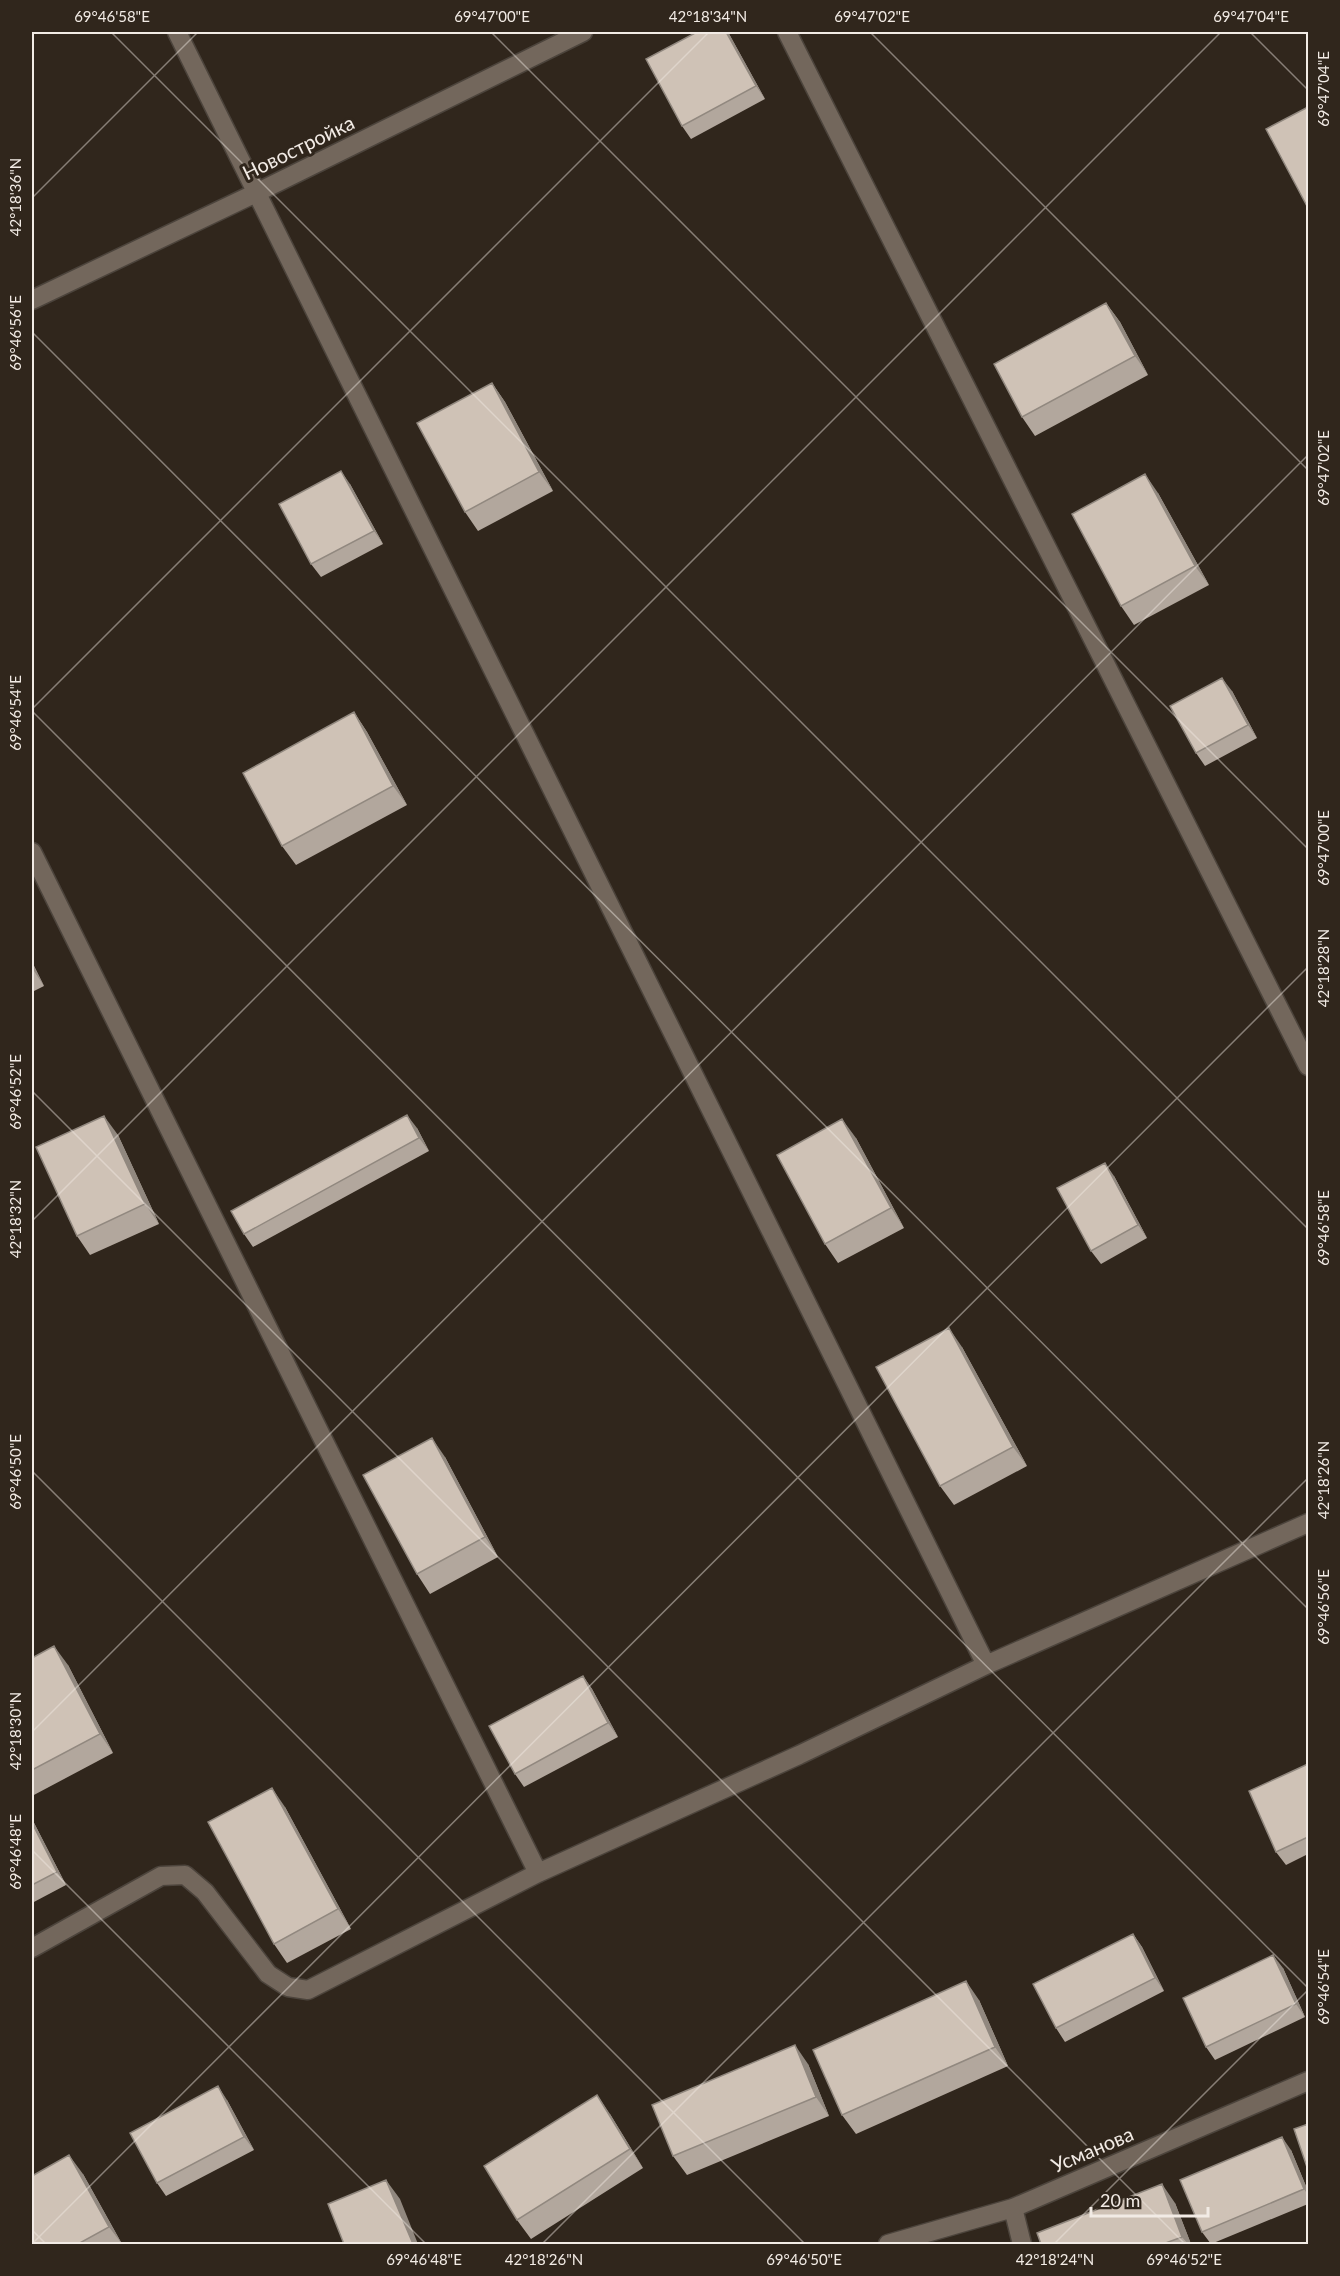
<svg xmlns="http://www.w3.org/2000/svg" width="1340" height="2276" font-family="Lato,sans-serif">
<rect width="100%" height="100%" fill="#30261c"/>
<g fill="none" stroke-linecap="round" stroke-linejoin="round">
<defs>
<path id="street" d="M177 32 986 1665
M787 32 1308 1066
M32 300 258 192 583 32
M32 852 538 1873
M32 1948 161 1876 185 1875 205 1892 268 1974 288 1987 308 1990 538 1873 799 1755 986 1665 1308 1523
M1013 2208 1022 2244
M888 2244 1013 2208 1308 2081"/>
</defs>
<use href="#street" stroke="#4c443c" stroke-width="21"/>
<use href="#street" stroke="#73675c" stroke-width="18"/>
</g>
<path fill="#b2a79d" d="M728 32 765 99 691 139 682 126Z
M1106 303 1120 322 1148 375 1035 436 1022 417Z
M492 383 505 402 553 491 478 531 465 512Z
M350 484 383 544 321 577 311 564Z
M1158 493 1209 585 1134 625 1121 606Z
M1232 691 1257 738 1205 766 1196 753Z
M354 712 367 732 407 805 296 865 282 846Z
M32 962 44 986 32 992Z
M417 1128 429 1151 253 1247 244 1234Z
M118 1135 159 1224 90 1255 77 1236Z
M856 1138 904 1228 838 1263 825 1244Z
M1114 1176 1147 1238 1101 1264 1091 1251Z
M962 1347 1027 1466 954 1505 940 1486Z
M445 1457 498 1557 430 1594 417 1574Z
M32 1658 68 1665 113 1753 32 1796Z
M583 1676 592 1689 618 1737 524 1787 515 1774Z
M1308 1764V1854L1286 1865 1276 1852Z
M285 1807 351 1929 287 1963 274 1944Z
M32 1819 66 1885 32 1903Z
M1133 1934 1142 1947 1164 1991 1065 2042 1056 2028Z
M1283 1968 1305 2017 1215 2060 1206 2047Z
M979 2000 1008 2066 856 2134 842 2115Z
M808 2064 829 2116 687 2175 673 2156Z
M227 2100 254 2150 166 2196 157 2183Z
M610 2114 643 2168 531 2239 517 2220Z
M1291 2150 1308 2191V2204L1211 2244 1202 2232Z
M83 2174 122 2244H32Z
M1175 2203 1191 2244H1041Z"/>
<path fill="#91887f" d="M726 32H728L765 99 756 86Z
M1106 303 1120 322 1148 375 1135 356Z
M492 383 505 402 553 491 539 472Z
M341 471 350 484 383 544 374 531Z
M1145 474 1158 493 1209 585 1195 566Z
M1222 678 1232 691 1257 738 1248 725Z
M354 712 367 732 407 805 393 786Z
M32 962 44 986 32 968Z
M407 1115 417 1128 429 1151 419 1138Z
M104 1116 118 1135 159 1224 145 1204Z
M842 1119 856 1138 904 1228 891 1208Z
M1105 1163 1114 1176 1147 1238 1138 1225Z
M949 1328 962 1347 1027 1466 1013 1447Z
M432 1438 445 1457 498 1557 485 1537Z
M54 1646 68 1665 113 1753 100 1734Z
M583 1676 592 1689 618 1737 608 1723Z
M272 1788 285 1807 351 1929 338 1909Z
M32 1819 66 1885 57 1872 32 1823Z
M1133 1934 1142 1947 1164 1991 1155 1978Z
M1273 1955 1283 1968 1305 2017 1296 2004Z
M966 1981 979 2000 1008 2066 995 2047Z
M795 2045 808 2064 829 2116 816 2097Z
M218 2086 227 2100 254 2150 244 2137Z
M597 2095 610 2114 643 2168 630 2149Z
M1282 2137 1291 2150 1308 2191V2195L1304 2189Z
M69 2155 83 2174 122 2244 109 2227Z
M386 2180 400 2199 418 2244H413Z
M1162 2184 1175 2203 1191 2244H1188L1182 2237Z"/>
<path fill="#cfc2b6" stroke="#91887f" stroke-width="1.5" d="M697 32H726L756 86 682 126 646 59Z
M1308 107V208L1266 129Z
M1106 303 1135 356 1022 417 994 364Z
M492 383 539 472 465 512 417 423Z
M341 471 374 531 311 564 279 504Z
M1145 474 1195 566 1121 606 1072 514Z
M1222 678 1248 725 1196 753 1170 706Z
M354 712 393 786 282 846 243 773Z
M407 1115 419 1138 244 1234 231 1211Z
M104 1116 145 1204 77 1236 36 1147Z
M842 1119 891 1208 825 1244 777 1155Z
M1105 1163 1138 1225 1091 1251 1057 1188Z
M949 1328 1013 1447 940 1486 876 1367Z
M432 1438 485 1537 417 1574 363 1475Z
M54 1646 100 1734 32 1770V1658Z
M583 1676 608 1723 515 1774 489 1726Z
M1308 1764V1837L1276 1852 1249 1791Z
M272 1788 338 1909 274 1944 208 1822Z
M32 1823 57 1872 32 1885Z
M1133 1934 1155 1978 1056 2028 1033 1984Z
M1273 1955 1296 2004 1206 2047 1183 1998Z
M966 1981 995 2047 842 2115 813 2050Z
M795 2045 816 2097 673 2156 652 2105Z
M218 2086 244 2137 157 2183 130 2133Z
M597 2095 630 2149 517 2220 484 2166Z
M1308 2124V2170L1294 2129Z
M1282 2137 1304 2189 1202 2232 1180 2180Z
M69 2155 109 2227 78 2244H32V2176Z
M386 2180 413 2244H344L328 2204Z
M1162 2184 1182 2237 1163 2244H1041L1037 2233Z"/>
<path fill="none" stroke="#f2ebe5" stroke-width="1.5" stroke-opacity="0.45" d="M111 32 1308 1229M491 32 1308 849M870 32 1308 470M1250 32 1308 90M32 198 198 32M32 332 1308 1609M32 709 709 32M32 711 1308 1988M32 1091 1185 2244M32 1221 1221 32M32 1471 805 2244M32 1732 1308 455M32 1850 426 2244M32 2230 46 2244M32 2244 1308 967M542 2244 1308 1478M1054 2244 1308 1990"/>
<g text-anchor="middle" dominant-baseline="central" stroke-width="6" stroke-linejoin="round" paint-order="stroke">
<g font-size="20" fill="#f2ebe5" stroke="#30261c">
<text transform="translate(298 147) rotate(-26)">Новостройка</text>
<text transform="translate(1092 2149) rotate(-23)">Усманова</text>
</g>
</g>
<rect width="1340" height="2276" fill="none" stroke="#30261c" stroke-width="66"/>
<path d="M1091 2207v9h117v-9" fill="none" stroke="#f2ebe5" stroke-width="3"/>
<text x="1100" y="2207" font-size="18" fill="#f2ebe5" stroke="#30261c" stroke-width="4.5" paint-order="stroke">20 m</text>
<rect x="33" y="33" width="1274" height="2210" fill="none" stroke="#f2ebe5" stroke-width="2"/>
<g font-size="15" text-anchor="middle" fill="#f2ebe5">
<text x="112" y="22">69°46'58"E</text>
<text x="492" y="22">69°47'00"E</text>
<text x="708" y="22">42°18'34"N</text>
<text x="872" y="22">69°47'02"E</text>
<text x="1251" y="22">69°47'04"E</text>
<text transform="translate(1324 89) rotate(-90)" y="5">69°47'04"E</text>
<text transform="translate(16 197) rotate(-90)" y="5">42°18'36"N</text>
<text transform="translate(16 333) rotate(-90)" y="5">69°46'56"E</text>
<text transform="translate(1324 468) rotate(-90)" y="5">69°47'02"E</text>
<text transform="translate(16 713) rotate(-90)" y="5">69°46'54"E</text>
<text transform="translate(1324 848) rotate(-90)" y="5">69°47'00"E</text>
<text transform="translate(1324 968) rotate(-90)" y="5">42°18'28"N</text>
<text transform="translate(16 1092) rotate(-90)" y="5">69°46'52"E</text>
<text transform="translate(16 1219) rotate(-90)" y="5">42°18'32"N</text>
<text transform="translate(1324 1228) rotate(-90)" y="5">69°46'58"E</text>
<text transform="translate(16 1472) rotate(-90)" y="5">69°46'50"E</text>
<text transform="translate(1324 1480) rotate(-90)" y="5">42°18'26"N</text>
<text transform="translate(1324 1607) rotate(-90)" y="5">69°46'56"E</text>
<text transform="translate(16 1731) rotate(-90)" y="5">42°18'30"N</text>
<text transform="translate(16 1852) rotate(-90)" y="5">69°46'48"E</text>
<text transform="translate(1324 1987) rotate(-90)" y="5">69°46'54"E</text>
<text x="424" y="2265">69°46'48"E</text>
<text x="544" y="2265">42°18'26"N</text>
<text x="804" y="2265">69°46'50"E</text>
<text x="1055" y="2265">42°18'24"N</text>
<text x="1184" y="2265">69°46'52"E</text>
</g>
</svg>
